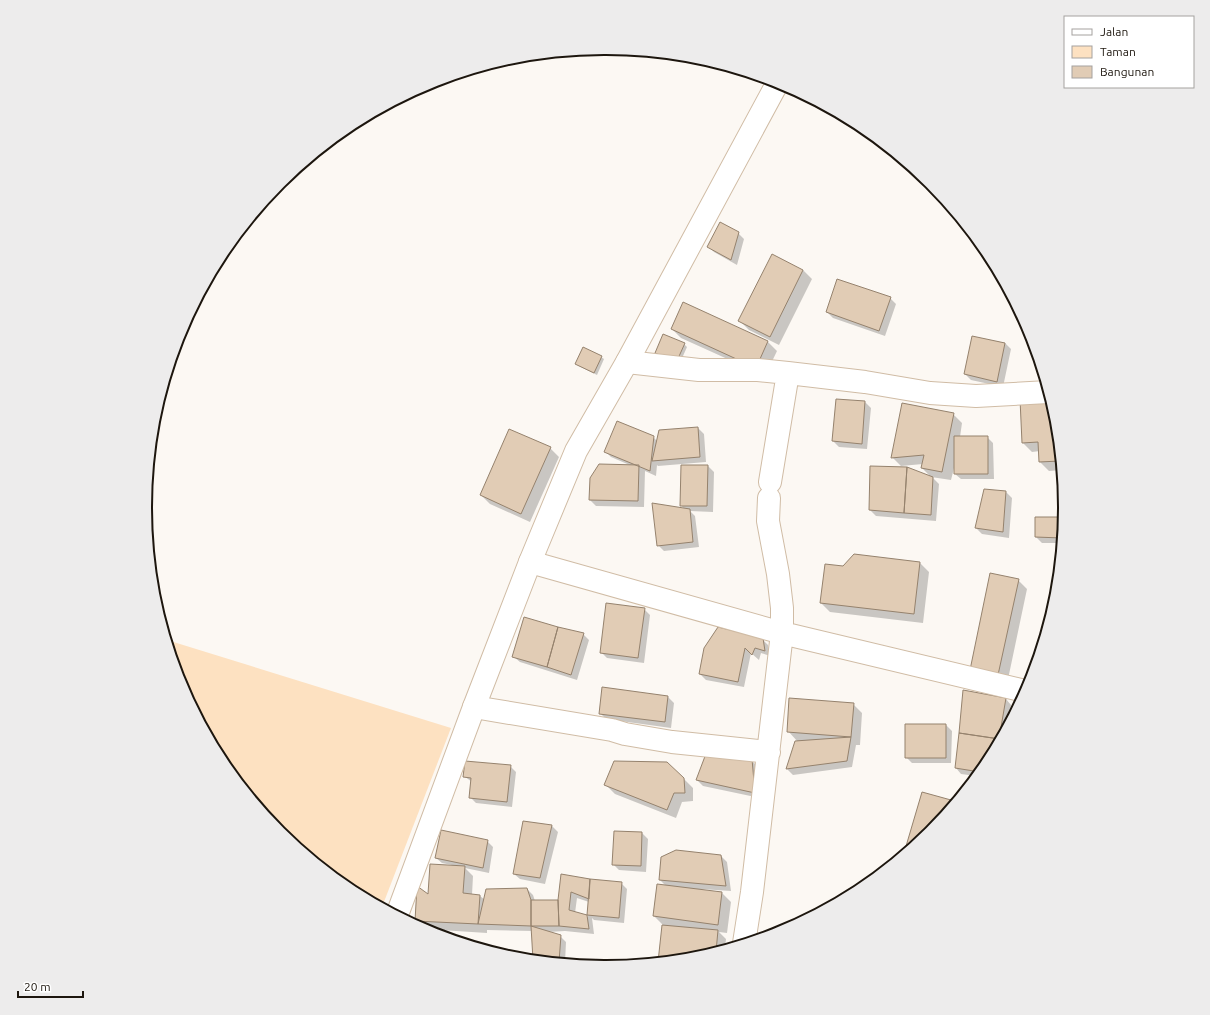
<svg xmlns="http://www.w3.org/2000/svg" width="1210" height="1015" font-family="Ubuntu,sans-serif">
<rect width="100%" height="100%" fill="#fcf8f3"/>
<path fill="#fde1c1" d="M167 640 451 728 382 907 350 889 280 832 223 763 180 683Z"/>
<path fill="#0003" fill-rule="evenodd" d="M738 233 744 239 737 265 714 252 708 246Z
M803 270 812 279 779 345 749 330 740 321Z
M890 298 896 304 885 336 833 318 827 312Z
M684 304 768 342 777 351 765 376 681 338 672 329Z
M973 337 1005 343 1011 349 1003 387 971 380 965 374Z
M684 344 687 347 679 365 659 356 656 353Z
M601 357 604 359 597 375 579 366 576 364Z
M1050 398 1056 418 1061 470 1049 471 1040 462V451L1032 452 1023 443Z
M865 402 871 408 867 449 839 447 833 441Z
M953 414 962 423 960 437H987L993 443 994 479H961L955 474 954 468 951 480 931 477 922 468 923 464 901 466 892 457Z
M698 428 704 434 706 462 682 464V466H708L714 472 713 512 690 511 695 516 699 547 664 551 658 545 685 510 681 505 682 464 658 466 657 465 656 476 645 471 644 507 596 506 590 500 632 466 611 457 605 451 653 437 657 441Z
M550 448 559 457 530 522 490 504 481 495Z
M933 478 939 484 936 521 876 516 870 510Z
M1006 492 1012 498 1009 538 982 534 976 528Z
M1063 518 1061 543H1042L1036 537Z
M920 563 929 572 923 623 830 612 821 603 843 567Z
M1018 580 1027 589 1007 684 980 678Z
M644 609 650 615 644 663 607 658 601 652Z
M583 634 589 640 577 680 520 662 514 657Z
M762 639 768 645 770 656 761 653 759 660 751 653 744 687 706 680 700 674 705 649Z
M668 697 674 703 671 728 606 719 600 713Z
M1006 699 1011 705 1008 724 987 763 976 776 961 774 956 768Z
M853 704 862 713 860 745H856L852 767 793 775 787 769 796 742H798L788 731Z
M946 725 952 731 951 763H912L906 757Z
M751 760 757 766 760 798 703 786 697 780Z
M510 766 516 772 512 807 476 803 470 797 472 782 464 776Z
M684 779 693 788V801L682 802 676 818 615 794 606 785Z
M922 793 951 801 954 804 930 833 906 852Z
M524 822 552 826 558 832 545 884 520 879 514 874Z
M615 832 642 833 648 839 646 872 619 870 613 864Z
M487 841 493 847 489 873 465 868 473 876 472 895 480 896 485 900 527 889 533 895 535 901H559L562 875 590 880 621 883 627 889 624 923 594 920 592 918 594 934 565 931 548 932 560 936 566 942 565 963 514 958 534 959 533 931 487 930V933L425 929 416 920 429 895 452 865 442 863 436 858ZM577 898 589 902 588 917 575 913Z
M721 856 727 862 731 891 701 889V891L722 893 731 902 727 933 719 932 726 939 725 949 694 958 659 962 663 925 654 916 666 886 660 880Z"/>
<path fill="#e1ccb5" stroke="#95826d" d="M720 222 739 232 731 260 707 247Z
M772 254 803 270 770 337 738 321Z
M837 279 891 297 879 331 826 312Z
M683 302 768 341 756 368 671 329Z
M663 334 685 343 676 363 655 353Z
M972 336 1005 343 997 382 964 374Z
M583 347 602 356 594 373 575 364Z
M1049 397 1056 418 1060 461 1039 462 1038 442 1022 443 1020 399Z
M836 399 865 401 862 444 832 441Z
M902 403 954 413 942 472 921 468 924 455 891 458Z
M617 421 654 436 650 471 604 452Z
M698 427 700 457 652 461 659 430Z
M509 429 551 447 521 514 480 495Z
M954 436H988V474H954Z
M599 464 639 465 638 501 589 500 590 478Z
M681 465H708L707 506H680Z
M870 466 907 467 904 513 869 510Z
M907 467 933 477 931 515 904 513Z
M984 489 1006 491 1003 532 975 528Z
M652 503 690 509 693 542 657 546Z
M1035 517H1064L1062 538 1035 537Z
M854 554 920 562 914 614 820 603 825 564 843 566Z
M990 573 1019 579 998 675 970 670Z
M606 603 645 608 638 658 600 653Z
M524 617 558 627 547 667 512 657Z
M558 627 584 633 571 675 547 667Z
M718 627 763 638 765 651 755 648 752 655 745 648 738 682 699 674 704 648Z
M602 687 668 696 665 722 599 714Z
M963 690 1006 698 999 739 959 733Z
M789 698 854 703 851 737 787 732Z
M905 724H946V758H905Z
M959 733 1000 739 987 763 980 772 955 768Z
M851 737 847 761 786 769 795 741Z
M707 751 752 759 755 793 696 780Z
M465 761 511 765 507 802 469 798 471 778 463 777Z
M614 761 667 762 684 778 685 793H674L667 810 604 785Z
M922 792 951 800 948 810 930 833 904 853Z
M523 821 552 825 540 878 513 874Z
M441 830 488 840 483 868 435 858Z
M614 831 642 832 641 866 612 865Z
M676 850 721 855 726 886 659 880 661 857Z
M430 864 465 866 463 893 480 895 478 924 415 921 417 886 428 894Z
M561 874 590 879 589 899 571 892 569 910 587 915 589 929 559 926 558 900Z
M590 879 622 882 619 918 587 915Z
M657 884 722 892 718 925 653 916Z
M527 888 531 900V926L478 924 486 889Z
M531 900H558L559 926H531Z
M662 925 718 930 716 952 694 958 658 962Z
M531 926 561 935 559 962 533 960Z
M510 957 534 958V960L515 958Z"/>
<g fill="none" stroke-linecap="round" stroke-linejoin="round">
<defs>
<path id="minor" d="M627 362 699 370H758L788 373 865 382 930 393 976 396 1048 392
M770 482 788 373
M530 562 782 633 1025 691
M474 707 612 730 625 734 672 742 769 752
M744 943 752 892 782 633V608L778 574 768 521 769 498"/>
<path id="tertiary" d="M397 915 474 707 530 562 576 451 627 362 778 82"/>
</defs>
<use href="#minor" stroke="#d0bca5" stroke-width="24"/>
<use href="#tertiary" stroke="#d0bca5" stroke-width="24"/>
<use href="#minor" stroke="#fff" stroke-width="22"/>
<use href="#tertiary" stroke="#fff" stroke-width="22"/>
</g>
<path d="M0 0H1210V1015H0ZM604 55H606A452 452 0 0 1 1058 507V508A452 452 0 0 1 606 960H604A452 452 0 0 1 152 508V507A452 452 0 0 1 604 55Z" fill="#edecec" fill-rule="evenodd"/>
<path fill="none" stroke="#1d160e" stroke-width="2" d="M604 55H606A452 452 0 0 1 1058 507V508A452 452 0 0 1 606 960H604A452 452 0 0 1 152 508V507A452 452 0 0 1 604 55Z"/>
<rect x="1064" y="16" width="130" height="72" fill="#ffffff" stroke="#a5a29f"/>
<rect x="1072" y="29" width="20" height="6" fill="#ffffff" stroke="#a5a29f"/>
<text x="1100" y="36" font-size="12" fill="#1d160e">Jalan</text>
<rect x="1072" y="46" width="20" height="12" fill="#fde1c1" stroke="#a5a29f"/>
<text x="1100" y="56" font-size="12" fill="#1d160e">Taman</text>
<rect x="1072" y="66" width="20" height="12" fill="#e1ccb5" stroke="#a5a29f"/>
<text x="1100" y="76" font-size="12" fill="#1d160e">Bangunan</text>
<path d="M18 991v6h65v-6" fill="none" stroke="#1d160e" stroke-width="2"/>
<text x="24" y="991" font-size="12" fill="#1d160e" stroke="#ffffff" stroke-width="3" paint-order="stroke">20 m</text>
</svg>
